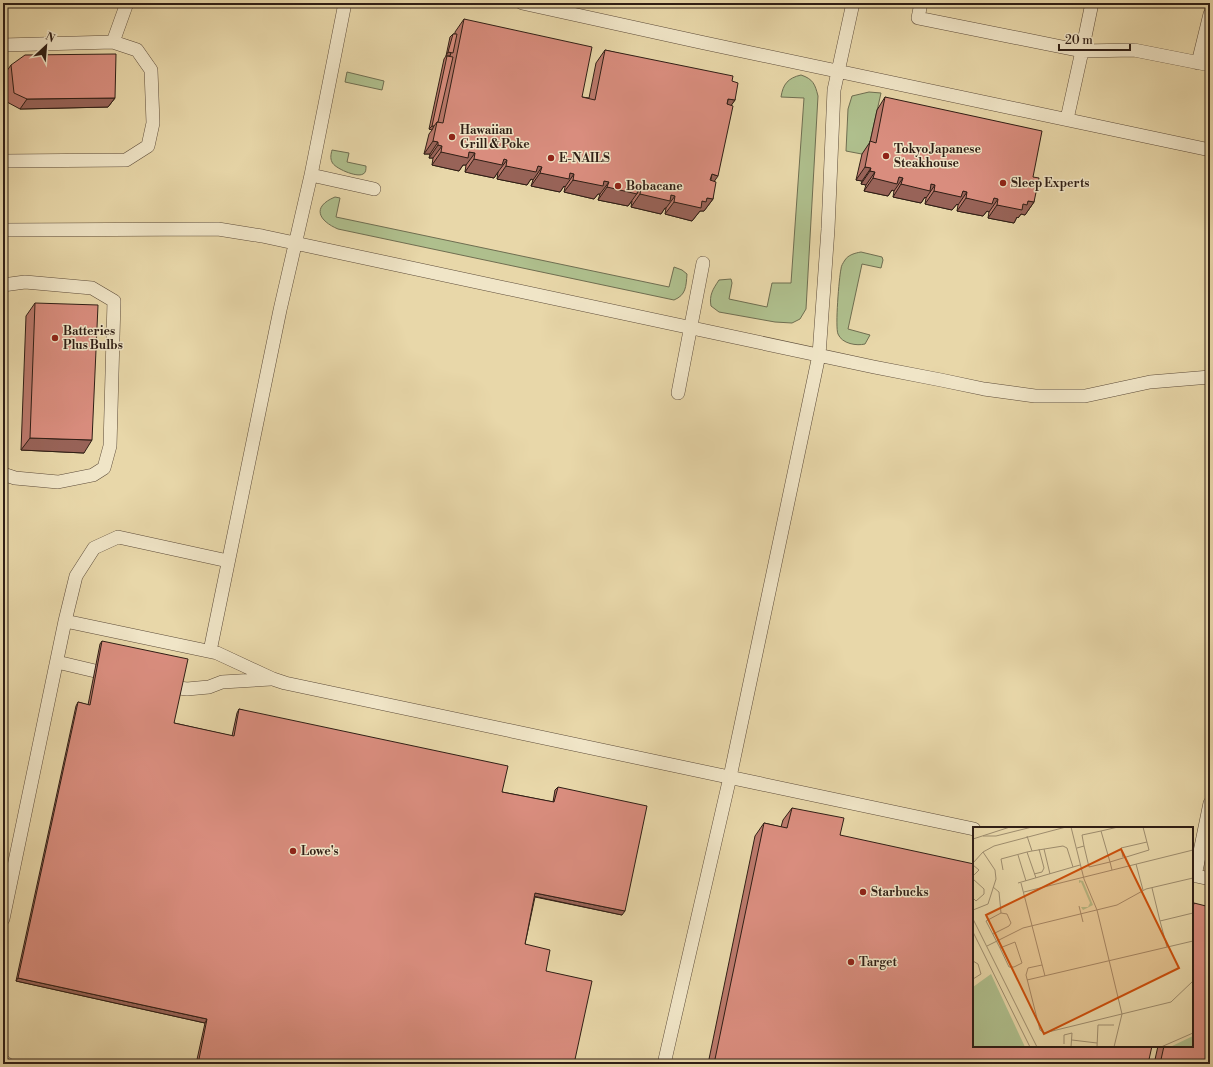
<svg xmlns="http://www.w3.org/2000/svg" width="1213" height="1067" font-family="'Libre Bodoni',serif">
<rect width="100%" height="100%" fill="#e8d7a9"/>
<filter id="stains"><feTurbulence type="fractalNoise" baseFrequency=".005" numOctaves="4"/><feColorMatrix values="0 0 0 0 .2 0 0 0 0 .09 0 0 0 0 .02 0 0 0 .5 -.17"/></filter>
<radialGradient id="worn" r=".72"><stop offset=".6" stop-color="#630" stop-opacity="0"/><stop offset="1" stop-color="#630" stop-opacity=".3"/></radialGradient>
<path fill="#afbf8d" stroke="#6f6e51" d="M347 72 384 81 382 90 345 82Z
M801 75C813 79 815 84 818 96L806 309 800 319 792 323 775 322 719 312 711 306C709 295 713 289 719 280L731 279 732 283 729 299 767 307 772 283H791L804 98 781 97C783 84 788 78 801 75Z
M869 92 881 93 867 155 846 151 848 109 852 96Z
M332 150 349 153 347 162 366 166C366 169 366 173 363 174 357 178 334 168 332 162 330 158 331 154 332 150Z
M335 197 340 198 336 217 669 287 674 267 682 270 687 274C686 287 686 295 674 300L338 229C319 221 311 207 335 197Z
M861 252 882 257 883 260 881 268 862 264 848 329 870 335 865 344C857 346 842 344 838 334 835 327 839 278 841 269 841 266 843 263 845 260 848 255 855 253 861 252Z"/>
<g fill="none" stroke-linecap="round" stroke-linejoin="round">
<defs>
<path id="service" d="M522 3C751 54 981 102 1210 150
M921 3 918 18 1082 51 1092 3
M113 42 127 3
M3 45 113 42 137 50 151 70 153 123 148 146 126 160 3 161
M1198 63 1210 14
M1067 119 1082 51 1134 50 1210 65
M311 175 374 189
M3 230 218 229 262 236 874 367 941 380 984 389 1035 396H1085L1150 382 1210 377
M3 285 25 282 92 288 114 301 110 446 104 468 93 475 58 482 15 478 3 474
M678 393 703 263
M65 621 217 653 273 679 285 683 974 829
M210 651 280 310 311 175 345 3
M57 662 95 671
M179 688 187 689 209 687 222 682 271 679
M1192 875 1210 879
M1195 876 1210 803
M3 919 65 621 76 576 94 548 118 537 228 561
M3 1061 7 1064
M664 1064 730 777 819 355 828 229 834 90 853 3"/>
</defs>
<use href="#service" stroke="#5d4c3a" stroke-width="14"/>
<use href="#service" stroke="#f0e5c7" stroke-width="13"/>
</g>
<path fill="#bb796c" stroke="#2f1e15" d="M464 19 582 97 589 98 596 63 605 50 732 81 735 100 731 105 714 181 713 199 704 211H700L692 221 665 214 666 208H665L661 214 631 207 632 201 628 206 598 200 600 194H598L594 199 564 192 565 187 564 186 560 192 531 186 533 180 531 179 527 185 497 179 498 172 494 178 465 172 466 165H463L459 171 432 165 433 158H429L430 154H424L429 134 432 130 429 129 444 59 446 56 450 37 453 34H455V32Z
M11 65 115 98 108 107 20 109 7 102 4 75Z
M885 97 1033 177 1034 202 1025 215 1021 214 1018 218 1017 217 1014 223 988 218 989 212 987 211 983 216 957 211 958 205 957 204 952 210 925 204 926 198 925 197 921 203 893 197 894 191 892 190 888 196 864 191 866 185 861 184 862 181 856 180 862 154 870 142 877 110Z
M35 303 84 453 21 450 26 316Z
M102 641 174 723 232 736 237 713 239 709 502 792 553 802 555 790 558 787 622 915 535 897 525 944 546 971 574 1064H196L205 1023 16 981 76 706 78 702 88 705 100 644Z
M792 808 840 835 1148 1064H708L755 836 764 823 781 827 783 820Z
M1194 903 1210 1064H1154L1158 1046H1192V906Z"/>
<path fill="#986358" stroke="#2f1e15" d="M448 52 451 53 450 56H446Z
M115 98 108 107 20 109 27 99Z
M728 99 735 100 726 113Z
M432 126H434L432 130 429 129Z
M433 141 438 142 430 154H424Z
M438 145 442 146 433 158H429Z
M441 152H469L475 153 466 165H463L459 171 432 165Z
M474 159H504L507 160 498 172 494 178 465 172Z
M506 166H538L542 167 533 180 531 179 527 185 497 179Z
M865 167 871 168 862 181 856 180Z
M870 171 875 172 866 185 861 184Z
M540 173H570L574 174 565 187 564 186 560 192 531 186Z
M712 174 718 176 709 189Z
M899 177 903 178 894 191 892 190 888 196 864 191 873 178Z
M573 180 604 181 609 182 600 194H598L594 199 564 192Z
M901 184H931L935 185 926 198 925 197 921 203 893 197Z
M607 187 638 188H641L628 206 598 200Z
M934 191H963L967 192 958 205 957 204 952 210 925 204Z
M640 194 671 195 675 196 666 208H665L661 214 631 207Z
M707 198 713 199 704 211H700L692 221 665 214 674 202 702 201Z
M966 198H994L998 199 989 212 987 211 983 216 957 211Z
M1028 201 1034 202 1025 215 1021 214 1018 218 1017 217 1014 223 988 218 997 205 1023 204Z
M30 438 92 440 84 453 21 450Z
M535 893 625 911 622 915 533 896Z
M18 978 207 1019 205 1023 16 981Z"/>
<path fill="#d98d7e" stroke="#2f1e15" d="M464 19 592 47 582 97 595 100 605 50 733 76 732 81 738 83 735 100 728 99 727 104 733 106 718 176 712 174 710 180 716 182 713 199 707 198 706 202 702 201 701 208 674 202 675 196 671 195 670 201 640 194 641 188H638L637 194 607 187 609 182 604 181 603 186 573 180 574 174 570 173 569 179 540 173 542 167 538 166 536 172 506 166 507 160 504 159 502 165 474 159 475 153 469 152 468 158 441 152 442 146 438 145V142L433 141 437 122 443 123Z
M453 34H457L453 53 448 52Z
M116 54 115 98 27 99 14 93 11 65 25 55Z
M447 56 453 57 438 122H437L434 126H432Z
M885 97 1042 131 1033 177 1039 178 1034 202 1028 201 1027 205 1023 204 1022 210 997 205 998 199 994 198 992 204 966 198 967 192 963 191 961 197 934 191 935 185 931 184 930 191 901 184 903 178 899 177 897 184 873 178 875 172 870 171 871 168 865 167 870 141 876 143Z
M35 303 98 305 92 440 30 438Z
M102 641 188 659 174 723 234 736 239 709 508 766 502 792 554 802 558 787 647 806 625 911 535 893 525 944 550 950 546 971 592 981 574 1064H198L207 1019 18 978 78 702 90 705Z
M792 808 844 818 840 835 974 864V1046H1152L1148 1064H714L764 823 787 828Z
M1194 903 1210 907V1064H1160L1164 1046H1192V912Z"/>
<g fill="#8f2418" stroke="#f0e5c7" stroke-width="1.5">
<circle cx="452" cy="137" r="4"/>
<circle cx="886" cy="156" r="4"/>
<circle cx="551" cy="158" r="4"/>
<circle cx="1003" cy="183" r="4"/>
<circle cx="618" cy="186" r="4"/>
<circle cx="55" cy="338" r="4"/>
<circle cx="293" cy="851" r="4"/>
<circle cx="863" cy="892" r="4"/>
<circle cx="851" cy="962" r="4"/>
</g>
<g text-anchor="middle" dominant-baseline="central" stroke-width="3" stroke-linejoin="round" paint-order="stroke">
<g font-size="12" font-weight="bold" fill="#2f1e15" stroke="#f0e5c7" text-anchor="start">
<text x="460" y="130">Hawaiian<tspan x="460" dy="14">Grill &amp; Poke</tspan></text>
<text x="894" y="149">Tokyo Japanese<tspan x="894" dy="14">Steakhouse</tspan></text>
<text x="559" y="158">E-NAILS</text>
<text x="1011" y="183">Sleep Experts</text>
<text x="626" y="186">Bobacane</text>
<text x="63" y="331">Batteries<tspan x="63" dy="14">Plus Bulbs</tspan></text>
<text x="301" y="851">Lowe's</text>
<text x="871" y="892">Starbucks</text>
<text x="859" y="962">Target</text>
</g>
</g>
<g transform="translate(973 827)">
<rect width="220" height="220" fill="#e8d7a9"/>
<path d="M106 53 110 54 120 78 110 83 108 80H115L117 76 108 55 106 56ZM18 147 52 220H0V160ZM220 209V220H197Z" fill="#afbf8d"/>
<path fill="none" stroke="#9e8d6e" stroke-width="1" d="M98 0 111 52 124 83 149 187 141 220M220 0V21M128 4 145 0M10 9H23L59 0M54 9 59 24 54 25 63 51M0 12 37 0M104 21 111 19 116 40 137 35 128 4 109 8 111 19M71 22 77 47M59 24 90 19 94 21 100 40M45 28 53 54M150 30 148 21 174 15M0 36 10 25 21 19 93 0M163 37 170 63M0 38 6 43 0 49M30 43 28 32 54 25M139 43 137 35 176 23 170 0M61 47 69 45 71 41 66 22M0 52 11 62V67L3 74 1 72M45 56 107 38M48 56 72 149M20 60 26 65 28 86M179 61 187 94 220 86M51 65 220 23M106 79 110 95M0 83 15 77 23 52 22 43 10 25M0 92 64 220M187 94 194 120M0 105 57 220M20 107 36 99 38 96 34 87 28 86 13 94 27 121 42 115 49 136 41 140H36L27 121M14 119 50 101 144 78 173 62 220 51M0 134 5 137 8 147 0 152M69 138 55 141 53 148 67 203 71 206 198 175 220 154M54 153 220 114M99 213 124 216M91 217V208L99 206 98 220M124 220 125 198H141M188 220 220 206"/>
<path fill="#cc500d" fill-opacity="0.15" stroke="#cc500d" stroke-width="2" d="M148 22 206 141 71 207 13 88Z"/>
<rect width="220" height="220" fill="none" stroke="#2f1e15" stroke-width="2"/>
</g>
<rect width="1213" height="1067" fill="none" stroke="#e8d7a9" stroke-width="16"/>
<rect x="4" y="4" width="1205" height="1059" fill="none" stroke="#2f1e15" stroke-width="2"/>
<rect x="8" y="8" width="1197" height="1051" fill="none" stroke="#2f1e15"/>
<g transform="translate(46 46) rotate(26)" stroke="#f0e5c7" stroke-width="3" paint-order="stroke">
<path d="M0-3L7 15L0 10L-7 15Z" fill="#2f1e15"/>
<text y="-6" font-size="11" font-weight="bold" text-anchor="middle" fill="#2f1e15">N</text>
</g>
<path d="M1059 44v6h71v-6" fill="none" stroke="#2f1e15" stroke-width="2"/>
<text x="1065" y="44" font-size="12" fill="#2f1e15" stroke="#f0e5c7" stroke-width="3" paint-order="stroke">20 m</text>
<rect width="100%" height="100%" filter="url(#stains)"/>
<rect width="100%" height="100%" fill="url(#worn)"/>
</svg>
